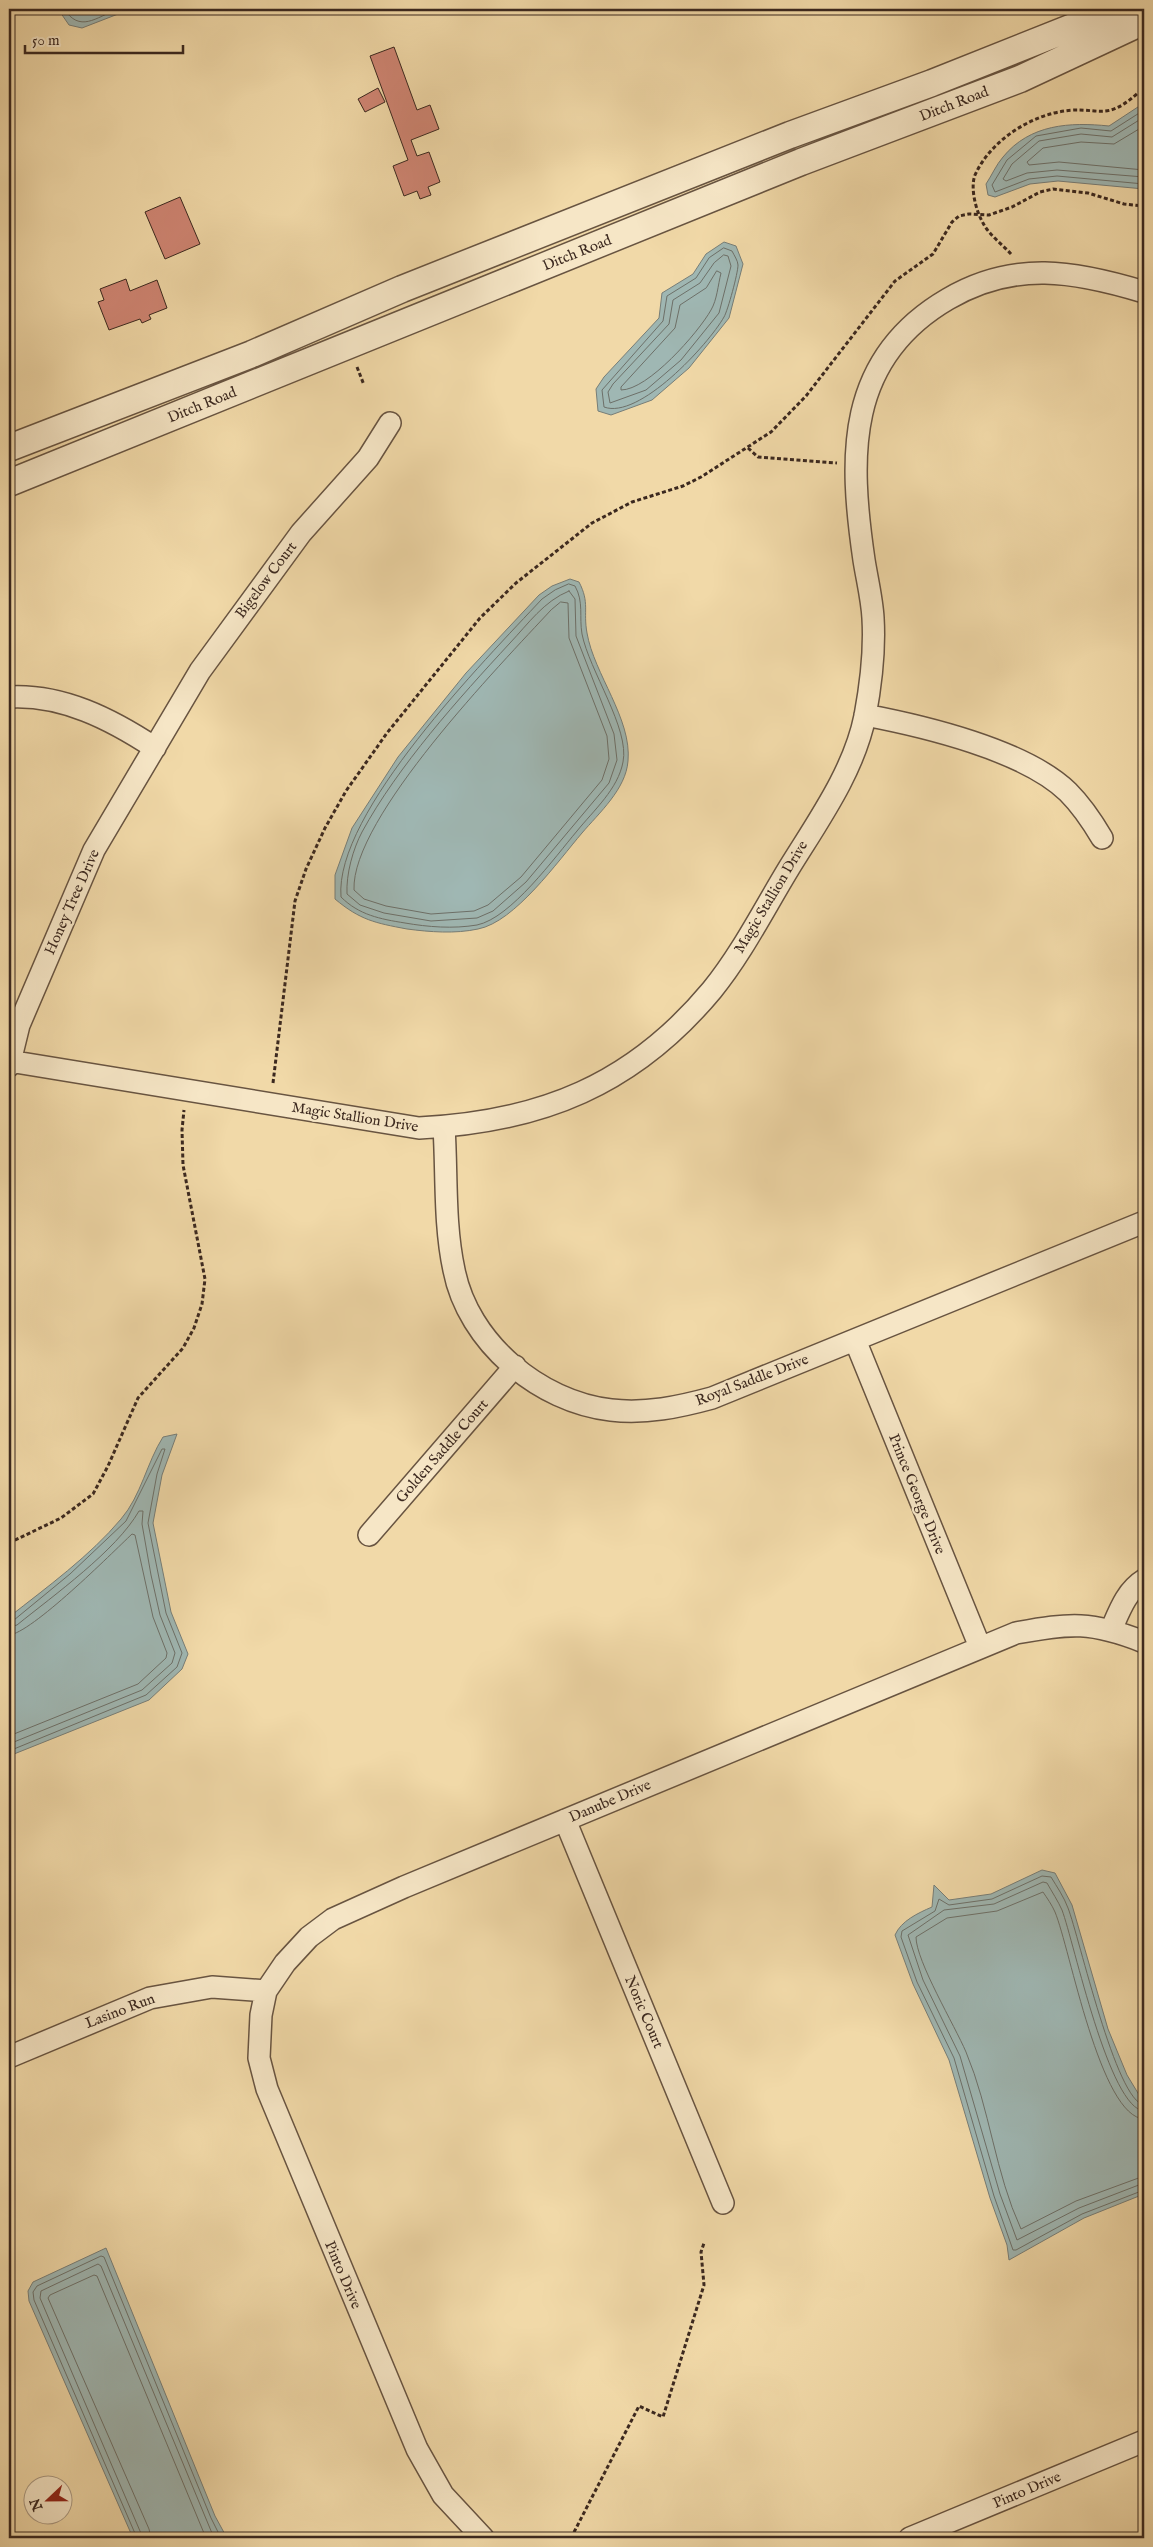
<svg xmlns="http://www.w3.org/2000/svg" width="1153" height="2547" font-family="'IM FELL English',serif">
<rect width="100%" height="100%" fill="#f1d9a8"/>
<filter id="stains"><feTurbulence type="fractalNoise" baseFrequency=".004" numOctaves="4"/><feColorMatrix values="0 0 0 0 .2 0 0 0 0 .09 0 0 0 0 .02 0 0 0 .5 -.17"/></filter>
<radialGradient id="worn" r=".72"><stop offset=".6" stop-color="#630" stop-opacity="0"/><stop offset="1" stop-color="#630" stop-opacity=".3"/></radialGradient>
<path fill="#9fb7b3" stroke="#777e78" d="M58 9H131L82 28 69 25Z
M1144 103V189L1058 181 1030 184 995 197 988 195 986 184C992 175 996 165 1003 157 1030 124 1070 122 1109 126Z
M724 242 736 246 743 264 729 318 689 368 652 400 611 415 598 411 596 389 604 377 659 318 662 293 693 274 706 254Z
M570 579 579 582C590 603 583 611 587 633 594 674 632 719 628 761 626 789 599 813 582 833 558 861 515 922 478 929 455 934 430 932 407 929 375 923 360 920 335 899V875L352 828 398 757 466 673 539 595 552 586Z
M177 1434 162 1475 153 1523 171 1612 188 1654 182 1669 149 1700 9 1756V1617C46 1588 91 1555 121 1519 141 1496 147 1462 163 1437Z
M1042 1870 1055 1873 1072 1905 1108 2029 1127 2075 1144 2103V2194L1084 2218 1009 2260 1007 2245 990 2198 949 2060 913 1984 895 1935C901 1921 918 1913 932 1907L934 1885 949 1900 991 1894Z
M106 2248 215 2516 227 2538H133L29 2301 28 2291 33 2282Z"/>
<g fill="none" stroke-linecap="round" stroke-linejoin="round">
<path stroke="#6d7069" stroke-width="1" d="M64 9C80 33 95 18 118 9
M1144 110 1111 131 1081 128 1036 136 1007 160 992 185 995 192 1029 179 1057 176 1144 184
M1144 117 1112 137 1081 134 1039 141 1012 164 1003 179 1006 181 1027 173 1057 170 1144 177
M1144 126 1114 144 1081 142 1043 148 1027 162 1029 165 1059 162 1144 170
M724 248 732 251C734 255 738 261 738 265 738 273 728 310 724 317 708 345 639 420 604 407L602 390 663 321 667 296 696 278 709 258Z
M724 255 728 256 731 266 719 313 681 360 646 390 610 403 608 392 613 384 669 324 673 300 700 283 714 263Z
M717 271 721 273C718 285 717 300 711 310 698 333 648 390 621 390V387L675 328 680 305 706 288Z
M569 584 575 586C584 602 579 617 582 634 589 670 630 729 623 762 618 789 594 810 577 831 555 857 511 918 477 925 453 929 428 927 405 923 380 919 359 915 341 897 334 813 485 660 542 599L555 590Z
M569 591 575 599 576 636 614 734 617 760 609 783 526 882 493 911 477 918 431 921 384 913 360 905 347 894C346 874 353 849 362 832 398 766 459 698 510 643 528 624 544 601 569 591Z
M561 602 568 603 569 638 607 736 609 759 602 780 521 877 488 905 474 911 431 914 386 906 364 899 354 890C351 818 501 664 551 610Z
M9 1621 14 1620 70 1574 126 1521 162 1449H165L157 1474 148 1523 166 1613 182 1653 177 1667 146 1695 9 1751
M9 1627 17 1625C54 1595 116 1551 139 1511H143L142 1524 151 1575 160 1615 175 1653 172 1663 142 1690 9 1744
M9 1635C31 1634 112 1553 132 1534L135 1535 153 1617 167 1653 166 1658 138 1684 9 1736
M1144 2105C1116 2102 1079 1936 1068 1908 1064 1897 1057 1887 1051 1877L1042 1876 992 1899 949 1905 939 1899 935 1911 902 1931 901 1937 917 1982 954 2058 994 2196 1013 2250H1016L1082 2214 1144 2190
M1144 2111C1109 2109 1074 1942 1062 1910 1058 1901 1052 1892 1047 1883L1043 1882 994 1904 944 1910 908 1935 923 1980 960 2056 1000 2194 1017 2240 1079 2208 1144 2183
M1144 2119C1100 2117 1070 1948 1055 1912 1052 1905 1047 1898 1043 1892L997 1911 947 1918 916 1937C916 1961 955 2026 966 2052 990 2109 995 2173 1021 2229L1076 2201 1144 2176
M137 2538 34 2300 33 2292 37 2286 101 2256 104 2257 211 2518 221 2538
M143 2538 40 2298 41 2291 98 2264 101 2266 214 2538
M151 2538 149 2529 48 2298 50 2295 94 2275 97 2276 206 2538"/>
</g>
<path fill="#cf8573" stroke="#3b281f" d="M394 47 417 110 430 105 439 129 411 140 417 156 429 152 440 182 428 187 431 195 420 199 417 191 404 196 393 166 408 160 370 56Z
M378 88 385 102 365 112 358 99Z
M180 197 200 244 165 259 145 212Z
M126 279 130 291 157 280 167 308 149 315 151 319 142 323 140 319 109 330 98 302 104 300 100 289Z"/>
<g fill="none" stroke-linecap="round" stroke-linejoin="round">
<defs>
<path id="minor" d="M9 697C62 694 111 719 155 748
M865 715C923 726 1025 750 1068 792 1082 806 1092 821 1102 838
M9 1061 419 1128C541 1122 633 1085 712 990 742 953 764 909 789 868 818 821 854 771 865 716 871 684 875 651 873 618 872 599 867 579 864 560 849 457 845 359 948 299 1014 260 1075 271 1144 292
M9 1066 19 1025 94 850 200 671 301 533 368 458 390 423
M444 1127C447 1174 444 1224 454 1270 468 1342 539 1402 611 1410 646 1414 679 1407 712 1398L1144 1222
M855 1340 980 1647
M369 1535 515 1366
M1111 1630C1119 1612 1126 1591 1144 1580
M565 1820 723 2203
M9 2057 150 1998 212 1987 266 1991
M483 2538 443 2495 417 2449 267 2089 259 2058 261 2015 266 1991 285 1963 309 1937 333 1919 404 1887 1016 1633C1071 1623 1091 1621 1144 1642
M910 2538 1144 2441"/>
<path id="tertiary" d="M9 448 252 354 402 289 790 135 932 83 1118 9
M9 483 801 162 1020 79 1144 21"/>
</defs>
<use href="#minor" stroke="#685441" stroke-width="24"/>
<use href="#tertiary" stroke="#685441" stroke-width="29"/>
<path stroke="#3b281f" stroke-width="3" stroke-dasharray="4 2.5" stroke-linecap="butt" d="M1011 254C1002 244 989 235 983 223 976 211 970 188 975 175 989 144 1022 121 1054 113 1099 102 1103 128 1144 87
M357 367 364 385
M748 448 758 457 837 463
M273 1083 295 901 306 869 325 828 346 791 387 733 480 618 516 583 592 523 632 502 683 486 701 477 771 432 806 396 895 281 933 254 952 222 959 216 969 214 989 215 1012 207 1040 192 1053 189 1088 193 1124 204 1144 206
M9 1543 61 1518 93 1494 108 1466 138 1398 183 1348 194 1328 202 1304 205 1279 183 1165 182 1130 184 1110
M571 2538 639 2406 663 2417 704 2285 701 2252 704 2243"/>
<use href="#minor" stroke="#f6e6c6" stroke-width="21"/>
<use href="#tertiary" stroke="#f6e6c6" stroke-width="26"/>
</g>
<g text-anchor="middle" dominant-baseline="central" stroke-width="4.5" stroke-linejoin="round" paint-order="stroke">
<g font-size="15" fill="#3b281f" stroke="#f6e6c6">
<text transform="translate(954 104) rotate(-21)">Ditch Road</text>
<text transform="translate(577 253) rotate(-22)">Ditch Road</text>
<text transform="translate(202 405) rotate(-22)">Ditch Road</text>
<text transform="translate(266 580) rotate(-53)">Bigelow Court</text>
<text transform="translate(771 897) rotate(-59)">Magic Stallion Drive</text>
<text transform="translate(72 902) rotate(-66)">Honey Tree Drive</text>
<text transform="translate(355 1117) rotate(9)">Magic Stallion Drive</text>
<text transform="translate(752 1380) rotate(-21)">Royal Saddle Drive</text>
<text transform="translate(442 1451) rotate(-49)">Golden Saddle Court</text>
<text transform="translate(917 1494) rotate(68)">Prince George Drive</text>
<text transform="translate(610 1801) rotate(-23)">Danube Drive</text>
<text transform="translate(120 2011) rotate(-21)">Lasino Run</text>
<text transform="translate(644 2012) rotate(67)">Noric Court</text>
<text transform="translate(343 2275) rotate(67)">Pinto Drive</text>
<text transform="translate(1027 2490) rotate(-23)">Pinto Drive</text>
</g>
</g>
<rect width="1153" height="2547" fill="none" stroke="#f1d9a8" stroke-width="30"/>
<rect x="10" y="10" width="1133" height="2527" fill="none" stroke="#3b281f" stroke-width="2.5"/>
<rect x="15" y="15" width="1123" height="2517" fill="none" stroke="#3b281f"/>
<g transform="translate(48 2500) rotate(248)"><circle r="24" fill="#f6e6c6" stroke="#ab9a83"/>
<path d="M0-4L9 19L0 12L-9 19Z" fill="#8f2418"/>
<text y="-8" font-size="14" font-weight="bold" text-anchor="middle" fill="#3b281f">N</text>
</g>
<path d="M25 45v8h158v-8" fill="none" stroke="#3b281f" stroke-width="2.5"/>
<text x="32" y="45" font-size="15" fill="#3b281f" stroke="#f6e6c6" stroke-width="4" paint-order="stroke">50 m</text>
<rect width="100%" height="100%" filter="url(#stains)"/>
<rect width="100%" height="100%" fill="url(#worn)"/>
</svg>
